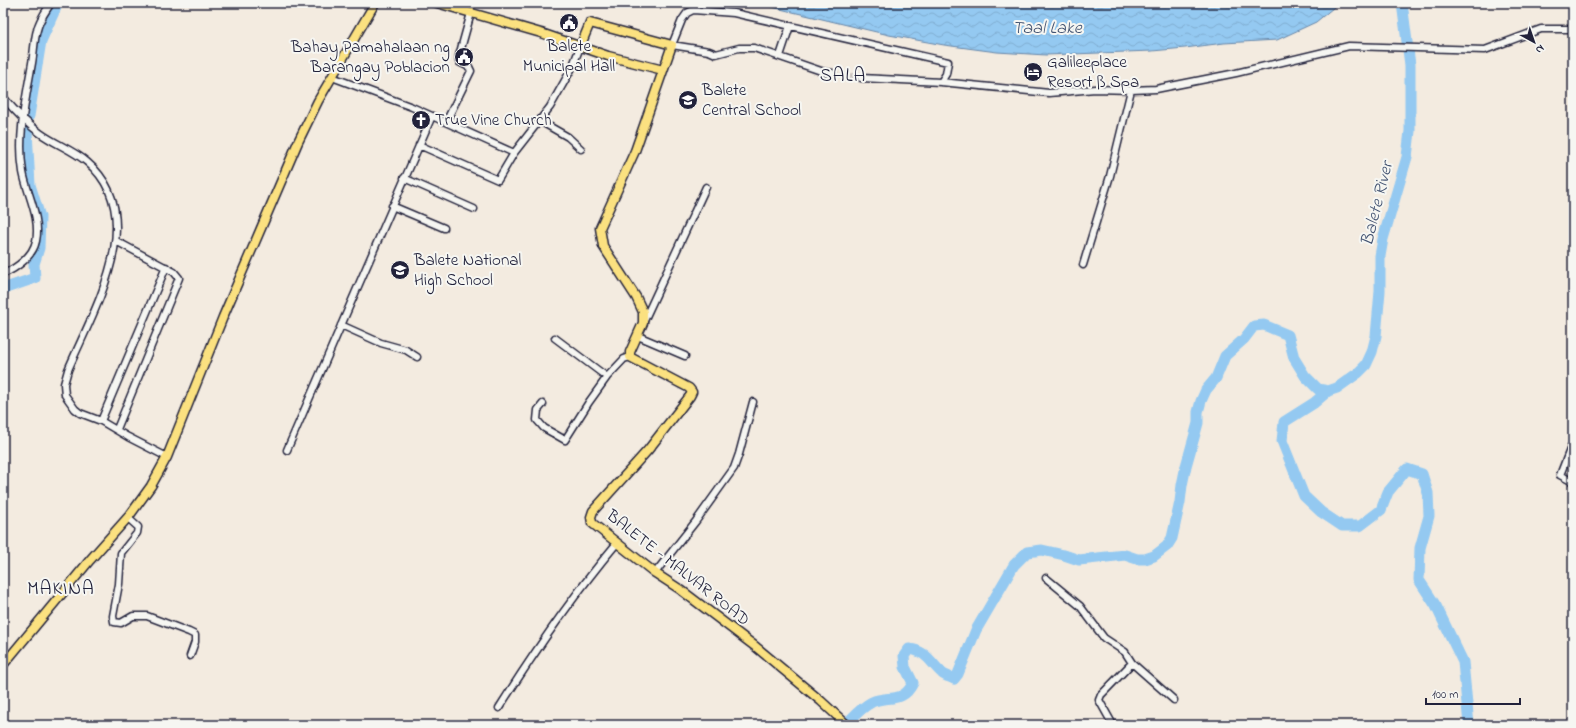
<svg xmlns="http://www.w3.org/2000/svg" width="1576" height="728" font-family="'Indie Flower',sans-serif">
<defs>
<pattern id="water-waves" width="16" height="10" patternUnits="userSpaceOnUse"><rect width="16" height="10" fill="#94c9f1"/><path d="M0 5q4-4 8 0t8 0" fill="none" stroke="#7facd0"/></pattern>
</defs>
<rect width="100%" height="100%" fill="#f3ebe0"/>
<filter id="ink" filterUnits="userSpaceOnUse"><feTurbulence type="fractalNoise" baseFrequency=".025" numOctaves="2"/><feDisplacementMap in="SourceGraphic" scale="8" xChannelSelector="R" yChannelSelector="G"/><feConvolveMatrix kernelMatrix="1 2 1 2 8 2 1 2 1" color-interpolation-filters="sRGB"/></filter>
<g filter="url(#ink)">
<path fill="url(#water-waves)" stroke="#6686a8" d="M755 3H1339L1316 22 1277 40 1224 43 1185 48 1152 51 1046 55 997 52 944 45 889 35Z"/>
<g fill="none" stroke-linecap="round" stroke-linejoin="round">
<path stroke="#94c9f1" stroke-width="11" d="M1402 3 1410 65V131L1407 157 1383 239 1380 256V291L1376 336 1372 352 1366 365 1358 373 1337 388 1328 391 1314 403 1284 422 1282 441 1304 496 1321 512 1342 526H1360L1381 510 1388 492 1407 469 1422 474 1428 493 1429 516 1420 548 1419 580 1436 606 1463 662 1469 725
M29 116 41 41 58 3
M3 289 35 278 34 264 39 248 40 217 30 185 27 131
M845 725C853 717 862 707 872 702 888 695 903 704 913 683L905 667 904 656 909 649C927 651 930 662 942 673 945 676 950 677 954 679L958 674 976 630 1014 565 1027 552 1042 550 1064 555 1079 560 1125 555 1137 559H1145L1154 556 1167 546 1172 538 1180 502 1182 485 1186 466 1195 434 1198 423V412L1201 401 1206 390 1216 378 1225 356 1244 339 1254 326 1264 325 1288 335 1294 358 1305 376 1318 389 1328 391"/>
<path stroke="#c9c3bf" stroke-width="6" stroke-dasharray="6 3" stroke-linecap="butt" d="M832 73 861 78"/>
<defs>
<path id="minor" d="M780 56 790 26
M832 73 824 72 754 48H739L716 54 709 51 672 45 682 20 687 13 693 10 734 13 948 62 946 74 941 82
M332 77 412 107 514 153
M861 78 941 82 1049 93 1095 89 1131 90 1156 89 1236 73 1349 46 1485 50 1541 29H1573
M3 97C14 110 26 123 40 133 55 144 73 150 87 162 151 216 93 311 68 370L64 384 65 395 75 409 80 413 101 421 128 437 167 457
M540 121 568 137 581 149
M446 122 471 71 469 67 459 62V56L471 13
M419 145 498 180 514 153 550 107 572 68 580 47
M404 178 474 209
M392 206 444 228
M116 241 174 272 179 278 117 429
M1083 265 1110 176 1131 90
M3 274C17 268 33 256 36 241 41 218 27 194 23 172 17 136 26 98 32 63 34 52 34 40 37 30 39 20 46 11 51 3
M643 323 706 187
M341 325 381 343 406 350 417 357
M638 336 685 356
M555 338 607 377 624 359 630 357
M543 404 538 410 537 420 544 428 565 440 589 402 607 377
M101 421 166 267
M1573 442 1560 475 1573 482
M287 450 432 116
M128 518 138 527 137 533 121 553 119 584 113 616 114 622 121 623 133 616H147L189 632 195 635V642L190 656
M655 573 696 521 734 468 739 454 753 402
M1046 578 1080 606 1104 638 1125 652 1132 663 1101 695 1099 700 1113 725
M1132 663 1174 700
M499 708C535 651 574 594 617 543"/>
<path id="major" d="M437 3 541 33 608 56 663 70
M580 47 590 23 672 45 635 151 600 228 603 246 636 297 643 312V323L630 352V357L689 388 692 392 690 396 648 450 593 511 591 517 592 523 655 573 681 590 756 647 821 701 847 725
M3 665 90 560 130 515 151 486 167 457 223 317 298 142 318 101 375 3"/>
</defs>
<use href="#minor" stroke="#22223b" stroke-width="9"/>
<use href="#major" stroke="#22223b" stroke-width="11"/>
<use href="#minor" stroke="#f6f6f2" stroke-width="6"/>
<use href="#major" stroke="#fbe180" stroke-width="8"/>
</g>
</g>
<defs>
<symbol id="civic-disc" viewBox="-11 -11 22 22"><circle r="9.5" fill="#22223b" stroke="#f6f6f2"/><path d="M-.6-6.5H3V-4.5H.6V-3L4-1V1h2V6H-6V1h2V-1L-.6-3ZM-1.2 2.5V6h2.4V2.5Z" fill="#fff"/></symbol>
<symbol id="hotel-disc" viewBox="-11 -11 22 22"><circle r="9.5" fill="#22223b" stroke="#f6f6f2"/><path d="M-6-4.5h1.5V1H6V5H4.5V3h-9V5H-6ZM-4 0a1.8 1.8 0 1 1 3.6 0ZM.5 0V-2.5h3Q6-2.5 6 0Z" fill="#fff"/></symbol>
<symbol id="school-disc" viewBox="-11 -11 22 22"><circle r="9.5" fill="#22223b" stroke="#f6f6f2"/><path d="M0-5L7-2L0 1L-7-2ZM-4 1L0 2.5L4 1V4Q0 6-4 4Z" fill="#fff"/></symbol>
<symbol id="church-disc" viewBox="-11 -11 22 22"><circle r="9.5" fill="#22223b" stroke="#f6f6f2"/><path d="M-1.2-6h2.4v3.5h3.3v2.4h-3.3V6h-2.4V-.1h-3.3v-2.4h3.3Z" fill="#fff"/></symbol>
</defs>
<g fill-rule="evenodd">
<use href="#civic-disc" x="558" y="12" width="22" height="22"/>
<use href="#civic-disc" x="453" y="46" width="22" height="22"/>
<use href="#hotel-disc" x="1022" y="61" width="22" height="22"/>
<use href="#school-disc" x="677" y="89" width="22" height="22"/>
<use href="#church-disc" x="410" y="109" width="22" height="22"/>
<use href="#school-disc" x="389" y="259" width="22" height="22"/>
</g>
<g text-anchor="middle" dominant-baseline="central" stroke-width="4" stroke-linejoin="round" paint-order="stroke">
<g font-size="17" fill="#22223b" stroke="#f6f6f2" text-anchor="start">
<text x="569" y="46" text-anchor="middle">Balete<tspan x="569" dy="20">Municipal Hall</tspan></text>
<text x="450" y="47" text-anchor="end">Bahay Pamahalaan ng<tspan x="450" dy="20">Barangay Poblacion</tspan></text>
<text x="1047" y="62">Galileeplace<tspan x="1047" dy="20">Resort ß Spa</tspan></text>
<text x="702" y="90">Balete<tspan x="702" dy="20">Central School</tspan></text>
<text x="435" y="120">True Vine Church</text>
<text x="414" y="260">Balete National<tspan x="414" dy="20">High School</tspan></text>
</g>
<g font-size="17" fill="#22223b" stroke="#f6f6f2">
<text transform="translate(678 568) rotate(38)">BALETE - MALVAR ROAD</text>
</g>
<g font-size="18" font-style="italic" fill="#445472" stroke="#f6f6f2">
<text x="1047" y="29">Taal Lake</text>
<text transform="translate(1378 204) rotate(-76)">Balete River</text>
</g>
<g font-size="19" letter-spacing="1" fill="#22223b" stroke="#f6f6f2">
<text x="843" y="76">SALA</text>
<text x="61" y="589">MAKINA</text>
</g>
</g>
<rect width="1576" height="728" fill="none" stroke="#f6f6f2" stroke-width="16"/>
<rect x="8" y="8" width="1560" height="712" fill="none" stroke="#22223b" stroke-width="1.5" filter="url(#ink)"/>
<g transform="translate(1534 42) rotate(140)" stroke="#f6f6f2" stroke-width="3" paint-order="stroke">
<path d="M0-3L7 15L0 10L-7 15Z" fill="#22223b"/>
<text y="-6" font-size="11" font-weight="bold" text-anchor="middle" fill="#22223b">N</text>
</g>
<path d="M1426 698v6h94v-6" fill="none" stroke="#22223b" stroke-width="2"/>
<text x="1432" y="698" font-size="12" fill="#22223b" stroke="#f6f6f2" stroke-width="3" paint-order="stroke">100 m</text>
</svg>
